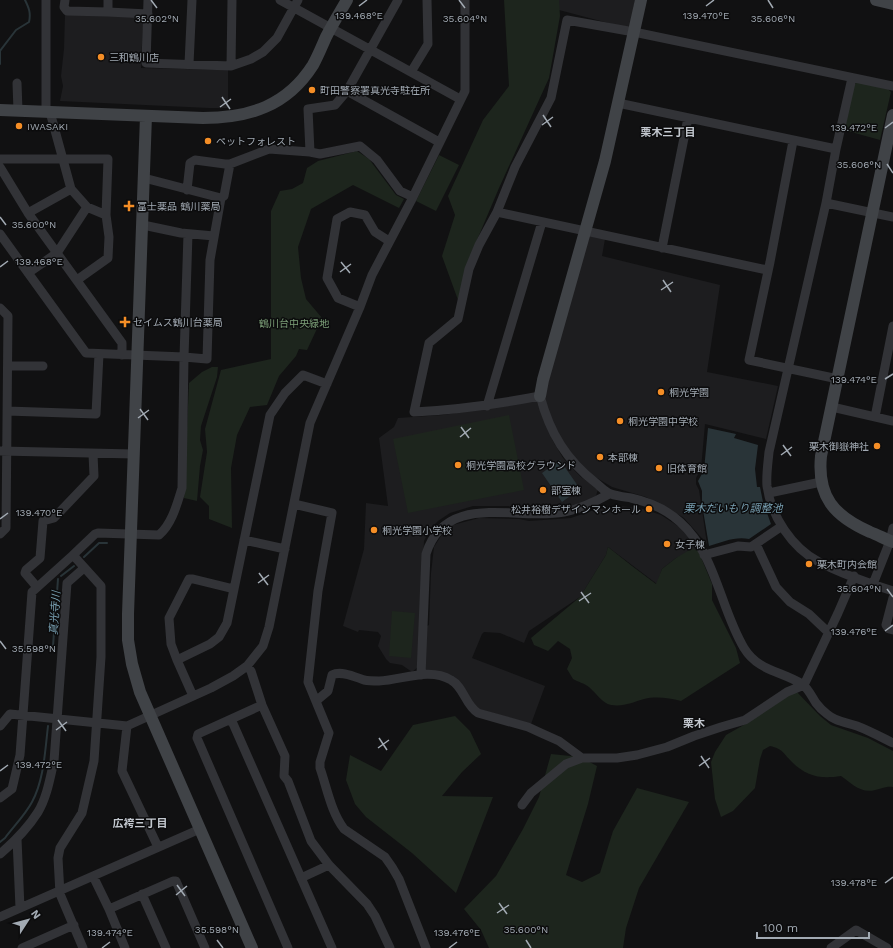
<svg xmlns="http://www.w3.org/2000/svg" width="893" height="948" font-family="'Work Sans','Noto Sans JP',sans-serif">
<rect width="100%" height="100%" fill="#111112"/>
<path fill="#1d1d1f" d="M558 0H635L630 26 627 28 559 10Z
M65 14 141 17 143 20 141 68 228 70V108H209L60 101 63 86 61 76 64 49Z
M589 236 605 239 602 256 720 285 707 372 778 386 766 439 705 424 701 469 696 478V484L699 490 707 544 684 518 666 507 646 497 612 487 585 471 565 447 547 410 544 386Z
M536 400 553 441 563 458 573 469 581 477 596 487 598 489 596 496 593 499 560 509 537 510 519 509 508 506H473L450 513 438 521 430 529 424 541 418 667 412 672 402 665 390 663 386 659 378 646 381 636 378 632 359 630 358 632 343 626 364 549 366 503 388 506 379 438 394 427 398 418 443 415Z
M618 506 640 508 661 515 681 528 695 543 698 550 676 558 662 569 657 584 608 547 606 555 580 597 529 631 524 643 500 633 484 632 482 634 472 658 545 686 531 724 476 708 464 688 424 670 427 626 429 625 431 573 434 547 441 536 453 525 479 518 519 519 529 521 571 518 594 510Z"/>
<path fill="#1d251d" d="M504 0H559L560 16 549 78 499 188 466 266 458 300 442 256 455 215 448 196 483 120 509 86Z
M857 82 888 89 891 92 880 140 844 130 854 85Z
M357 151 369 159 396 195 404 199 399 208 353 185 311 209 298 247 301 278 306 299 322 318 307 350 299 349 296 356 279 376 267 405 250 407 237 435 231 468 232 528 209 519V506L200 497 207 452 205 429 221 370 271 359V211L280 191 292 189 303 183 307 168 318 161Z
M439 155 459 165 436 211 416 201Z
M212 367H218L217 377 201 426 200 440 203 450 200 466 197 501 184 498 189 383 202 372Z
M509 415 524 490 408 513 393 439Z
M608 547 632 566 656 584 662 569 676 558 691 549 698 550 712 584V600L736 648 740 663 681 701C669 698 656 696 644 699 633 702 624 707 611 705 602 703 596 693 589 687 584 683 578 682 573 679L567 669 572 658 570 649 558 641 548 651 534 645 531 638 580 597 606 555Z
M392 611 415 613 411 658 389 656Z
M796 691 820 716 831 725 868 738 893 751V787C885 786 882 789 875 790 861 794 851 783 841 776 821 779 807 777 792 762 783 753 783 749 770 746L763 750 760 759 755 788 733 811 721 817 715 799 711 762 715 752 726 735 749 722 783 697Z
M455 716 470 731 481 754 462 772 442 796 493 797 456 893 412 853 366 817 355 804 346 780 350 755 381 771 413 725Z
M551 754 580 757 597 766 588 804 566 875 582 882 600 873 613 831 637 788 689 802 639 888 626 928 623 948H489L481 930 464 909 496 876 523 829 539 797Z"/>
<path fill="#293438" d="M708 428 736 434 734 438 758 445 755 469 757 487H760L763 502 771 524 749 539C736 536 722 542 709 546L702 504V491L698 481 704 470Z
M560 460 580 489 562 502 542 473Z"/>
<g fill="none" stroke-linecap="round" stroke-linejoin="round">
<path stroke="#293438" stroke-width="2" d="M0 64V51L16 30 29 22C31 13 29 8 25 0
M84 557 99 543H107
M61 576 74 566
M53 646 58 579
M0 842 5 838C14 826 25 815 32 802 44 780 45 751 48 726"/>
<path stroke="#323337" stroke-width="9" d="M46 0V112
M65 0 64 7 67 11 108 12
M108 0V12L148 14
M148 0 146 63 231 66 251 59 263 52 277 38 298 0
M280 0 460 99
M189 64 192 0
M231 66 232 0
M411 72 428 44 427 0
M852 78 836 149 826 203 769 452C768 463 766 475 767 486 771 516 792 548 819 562 842 574 868 583 893 591
M17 83 18 111
M893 86 634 32 567 20 551 98 515 167 497 212 479 245 469 269 458 319 429 343 414 412C457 410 498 404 540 396 550 433 566 460 596 483 601 487 605 492 611 494 617 496 625 497 631 498 649 502 667 510 680 522 716 554 720 608 744 648 758 671 781 671 802 684 808 688 812 697 816 703 819 707 823 711 827 714 836 722 846 722 857 726 870 731 881 737 893 743
M347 91 439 142
M618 103 836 149
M50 112 71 189
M793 141 770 262 749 360 838 379
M310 152 320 154 360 146 377 160 400 191 413 197
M0 159H108L106 215
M0 167 28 213 122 343V355
M144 178 221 198
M187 190 190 163 195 160 225 164H230L269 149 310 152 308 109 335 105 347 91 398 0
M826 203 893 217
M497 212 767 270
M28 213 71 189 87 207
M143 225 181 233 214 236
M0 234 86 353 184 357 182 488C177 504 172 524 159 535L98 533 95 534 73 555 101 586V657L94 761 82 813 60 848 58 858 60 894 83 948
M188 234 184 357 207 359 210 260 221 198 224 196 230 164
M662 248 688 118
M28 273 57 253 87 207 106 215 109 237 108 258 77 280
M360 307 338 298 327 278 337 219 350 212 365 215 375 232 389 241
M0 308 8 316 6 528 0 534
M8 366H43
M487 406 542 222
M832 407 893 421
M7 411 96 414 99 354
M875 417 893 326
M1 451 134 454
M769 493 821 482
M294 504 332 513 318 591 308 682 329 733 320 762V768C327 788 331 812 344 829L385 857 392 867 399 879 426 948
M244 540 285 549
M756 544 776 587 790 602 809 614 829 633
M704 555 738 546 751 547 782 526
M873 584 890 541 893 528
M37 587 25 573 26 570 40 558 43 521 54 518 94 476 93 454
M893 598 886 625 889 629 893 630
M177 660 210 644 219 637 227 623 270 415 285 393 303 375 327 384
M247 666 251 671 262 705 285 756 284 776 288 781 311 841 329 865 367 904 375 916 390 948
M421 675 426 554C446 491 516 521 564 512 580 509 595 502 609 494
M193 696 177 660 171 644 169 618 189 579H193L234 589
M316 701 328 691 332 675C341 670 355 677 364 680 369 681 375 681 379 681 403 680 429 667 451 680 464 687 465 705 478 713L528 727 541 733 559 741 582 758H617L637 755 667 747 694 736 721 727 745 720 787 692 804 685 838 613 854 576
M262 705 198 734 197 738 288 948
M231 719 332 948
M0 726 10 714 127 726 211 688 233 676 247 666 263 646 269 627 310 423 360 307 372 275 411 201 465 91V0
M127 726 122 771 158 847
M0 798 12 789 20 755 32 592 73 555
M522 805 531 793 566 764 582 758
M17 839 20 908
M0 854C14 842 28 828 38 812 47 797 50 778 54 761L67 583 84 568
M93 876 109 909 173 881H176L205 948
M301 878 329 865
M142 894 166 948
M109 909 125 948
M0 917 200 829
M22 948 74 925
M831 948 856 930 887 948"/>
<path stroke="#404347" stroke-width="12" d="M876 0 893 4
M0 110 203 118C249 118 287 106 313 65 318 56 322 46 326 37 332 25 340 12 347 0
M893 115 821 456C817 497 834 516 870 532 878 535 885 539 893 542
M146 116 128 614V640L132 664 140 692 252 948
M540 396 543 380 605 161 641 0"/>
</g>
<path fill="none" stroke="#a2aab3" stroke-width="1.5" d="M151 0 157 8M459 0 465 8M768 0 773 8M359 6 367 0M706 6 714 0M222 97 230 109M220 107 231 99M543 115 551 127M542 125 553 117M885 128 893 122M887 164 893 173M0 217 6 225M341 262 350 273M0 267 8 261M340 272 351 264M663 280 671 292M661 290 673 282M885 379 893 374M140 409 148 420M138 418 149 410M461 427 469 438M460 437 471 428M783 445 791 456M781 455 792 447M0 519 8 513M259 573 268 585M258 583 269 575M887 589 893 597M581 592 589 603M579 601 591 593M885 631 893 625M0 641 6 649M58 720 66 731M56 730 67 722M379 738 387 750M378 748 389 740M701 756 709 768M699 766 710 758M0 771 8 765M885 883 893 877M177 885 185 896M176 895 187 886M499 903 507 914M497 913 509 905M217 940 223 948M526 940 531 948M102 948 110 942M449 948 457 942"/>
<g fill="#f58e26" stroke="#0c0c0d" stroke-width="1.5">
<circle cx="101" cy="57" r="4"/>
<circle cx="312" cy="90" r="4"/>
<circle cx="19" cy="126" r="4"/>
<circle cx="208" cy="141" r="4"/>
<path d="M127 200h4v4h4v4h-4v4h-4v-4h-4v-4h4z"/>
<path d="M123 316h4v4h4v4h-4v4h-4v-4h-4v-4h4z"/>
<circle cx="661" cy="392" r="4"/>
<circle cx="620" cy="421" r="4"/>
<circle cx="877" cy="446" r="4"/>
<circle cx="600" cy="457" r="4"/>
<circle cx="458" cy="465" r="4"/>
<circle cx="659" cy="468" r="4"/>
<circle cx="543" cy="490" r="4"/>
<circle cx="649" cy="509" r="4"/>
<circle cx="374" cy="530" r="4"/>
<circle cx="667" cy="544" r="4"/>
<circle cx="809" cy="564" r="4"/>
</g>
<g text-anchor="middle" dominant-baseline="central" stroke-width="3" stroke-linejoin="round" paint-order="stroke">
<g font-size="10" fill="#a2aab3" stroke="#0c0c0d" text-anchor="start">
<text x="109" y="57">三和鶴川店</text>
<text x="320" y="90">町田警察署真光寺駐在所</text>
<text x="27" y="126">IWASAKI</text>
<text x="216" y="141">ペットフォレスト</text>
<text x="137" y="206">富士薬品 鶴川薬局</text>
<text x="133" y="322">セイムス鶴川台薬局</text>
<text x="669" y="392">桐光学園</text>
<text x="628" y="421">桐光学園中学校</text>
<text x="869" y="446" text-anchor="end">栗木御嶽神社</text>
<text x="608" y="457">本部棟</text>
<text x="466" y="465">桐光学園高校グラウンド</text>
<text x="667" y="468">旧体育館</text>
<text x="551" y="490">部室棟</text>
<text x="641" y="509" text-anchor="end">松井裕樹デザインマンホール</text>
<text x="382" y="530">桐光学園小学校</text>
<text x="675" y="544">女子棟</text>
<text x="817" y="564">栗木町内会館</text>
</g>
<g font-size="10" fill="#7c9f78" stroke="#0c0c0d">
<text x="294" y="323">鶴川台中央緑地</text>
</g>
<g font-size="11" font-weight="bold" fill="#c3c8cf" stroke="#0c0c0d">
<text x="668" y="132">栗木三丁目</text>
<text x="694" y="723">栗木</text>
<text x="140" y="823">広袴三丁目</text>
</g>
<g font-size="11" font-style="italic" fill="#779eb0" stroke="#0c0c0d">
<text x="733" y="508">栗木だいもり調整池</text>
<text transform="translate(55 613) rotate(-86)">真光寺川</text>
</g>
</g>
<g font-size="10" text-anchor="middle" fill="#a2aab3" stroke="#0c0c0d" stroke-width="3" stroke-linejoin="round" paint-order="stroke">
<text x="359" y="19">139.468°E</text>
<text x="706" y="19">139.470°E</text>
<text x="465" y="22">35.604°N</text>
<text x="773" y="22">35.606°N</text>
<text x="157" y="22">35.602°N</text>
<text x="854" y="131">139.472°E</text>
<text x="859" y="168">35.606°N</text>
<text x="34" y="228">35.600°N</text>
<text x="39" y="265">139.468°E</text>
<text x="854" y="383">139.474°E</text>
<text x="39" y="516">139.470°E</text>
<text x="859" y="592">35.604°N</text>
<text x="854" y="635">139.476°E</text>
<text x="34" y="652">35.598°N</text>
<text x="39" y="768">139.472°E</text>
<text x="854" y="886">139.478°E</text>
<text x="217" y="933">35.598°N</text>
<text x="526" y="933">35.600°N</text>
<text x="110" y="936">139.474°E</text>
<text x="457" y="936">139.476°E</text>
</g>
<g transform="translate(28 920) rotate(54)" stroke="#0c0c0d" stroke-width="3" paint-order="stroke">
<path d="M0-3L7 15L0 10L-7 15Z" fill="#a2aab3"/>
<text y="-6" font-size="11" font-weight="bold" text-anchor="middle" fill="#a2aab3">N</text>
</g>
<path d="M757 932v6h112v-6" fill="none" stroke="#a2aab3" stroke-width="2"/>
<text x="763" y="932" font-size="12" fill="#a2aab3" stroke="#0c0c0d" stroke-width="3" paint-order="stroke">100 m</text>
</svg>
